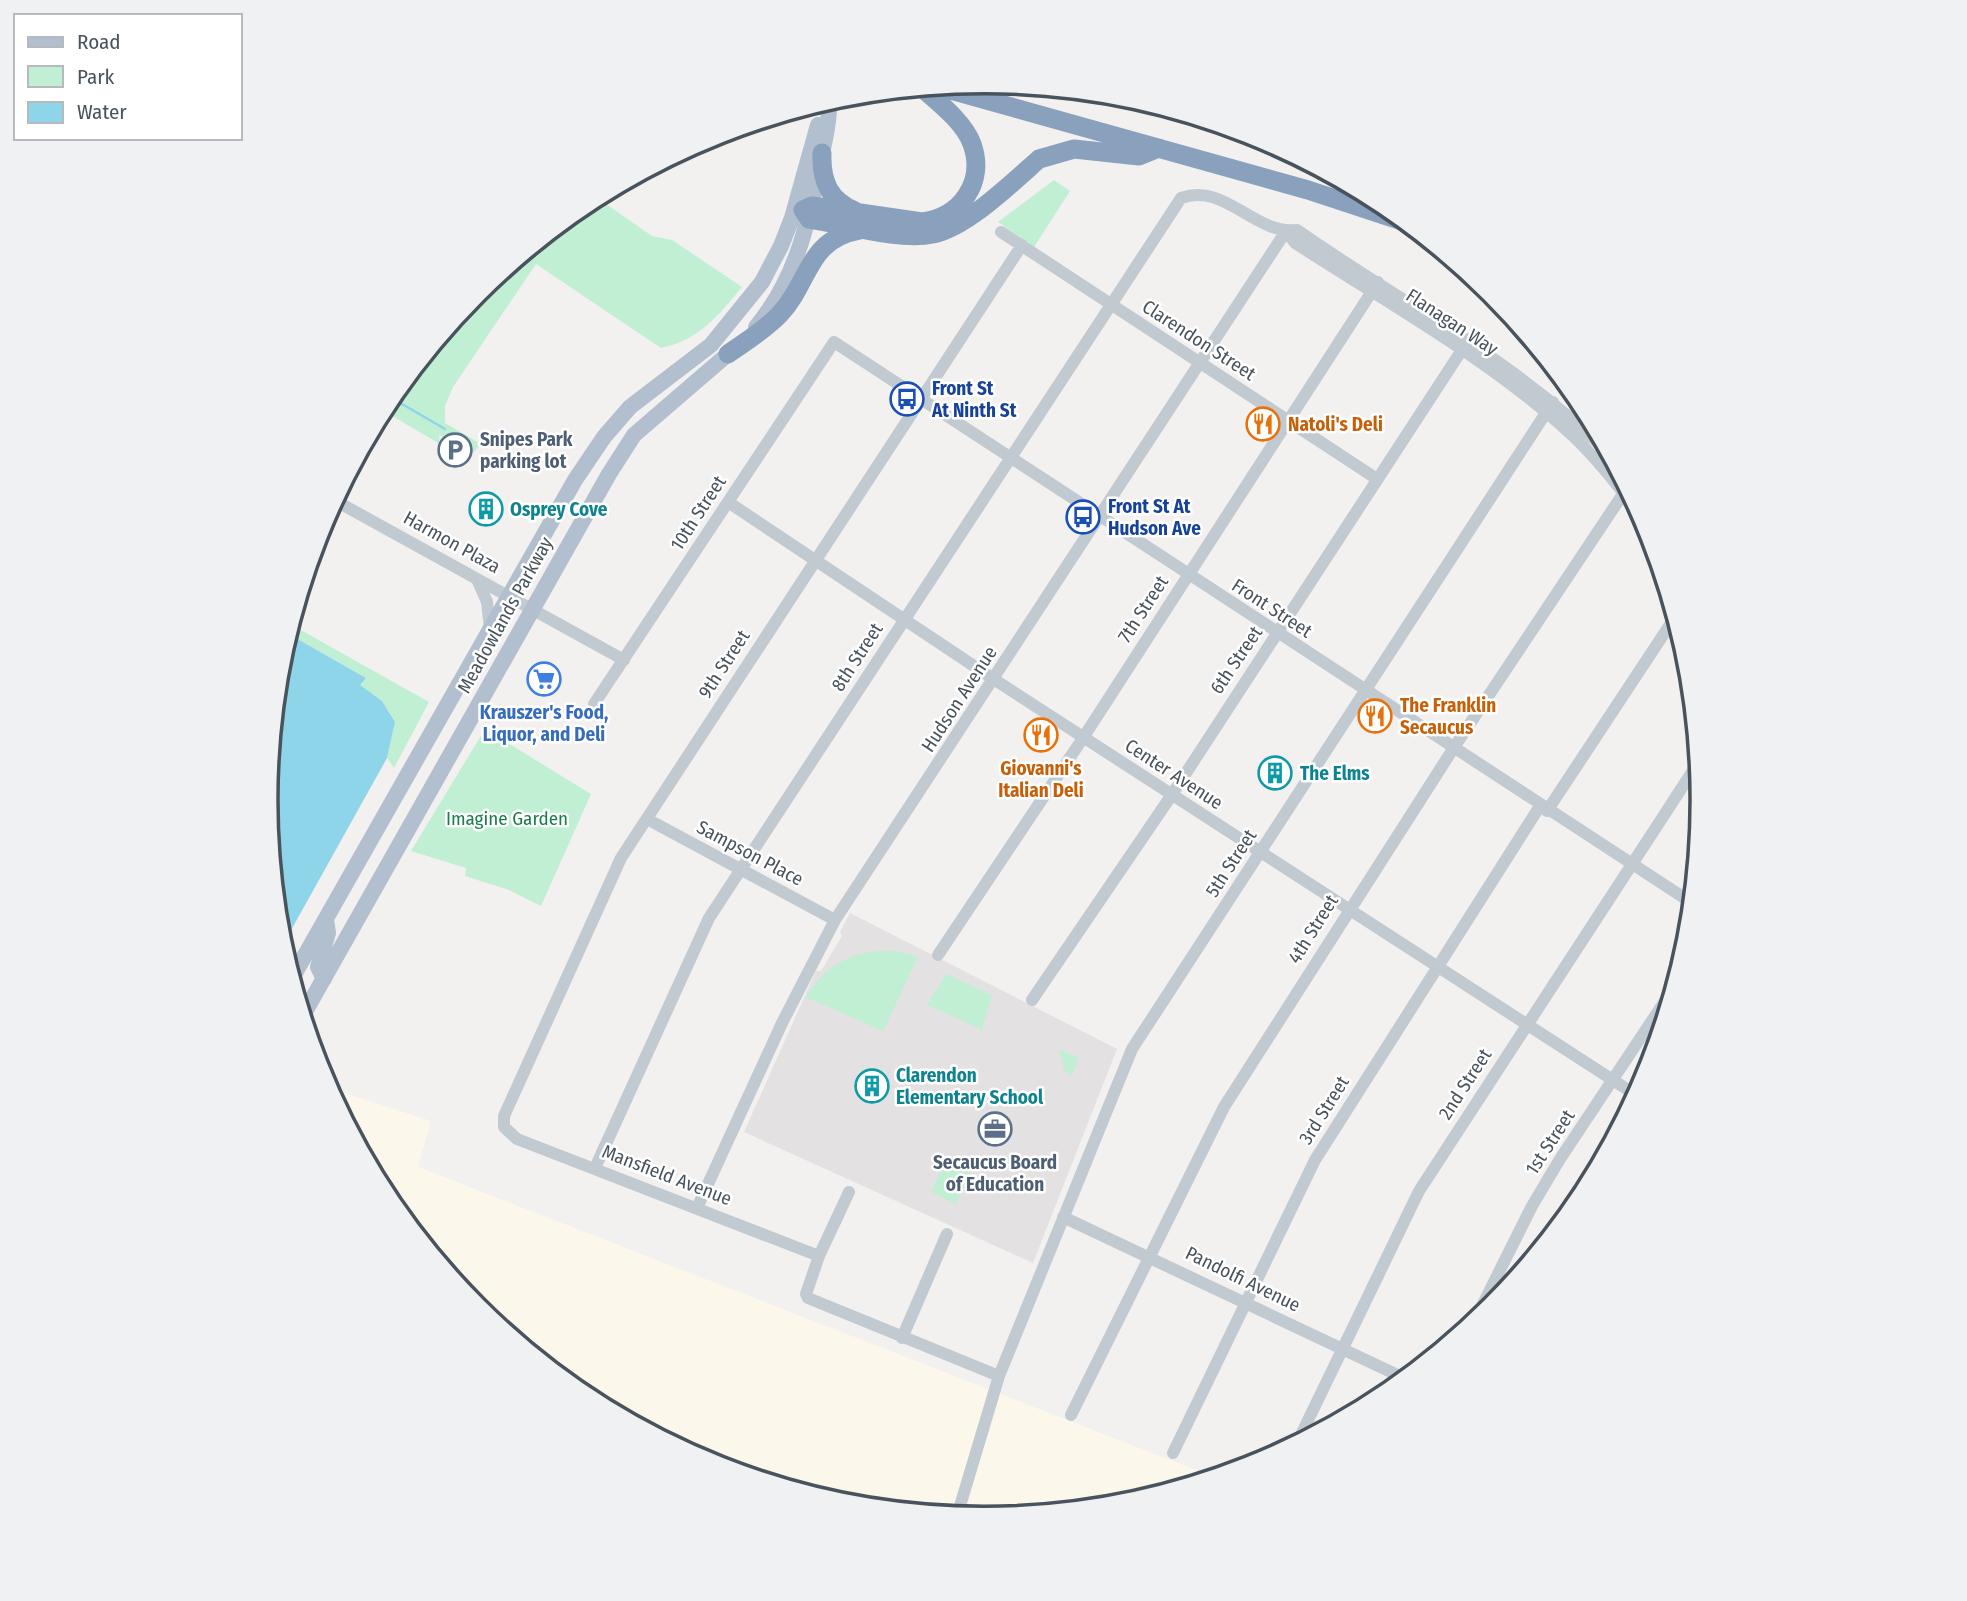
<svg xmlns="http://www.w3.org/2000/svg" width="1967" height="1601" font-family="'Fira Sans Condensed',sans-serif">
<rect width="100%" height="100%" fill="#f3f0f0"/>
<path fill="#fcf7eb" d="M332 1089 431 1121 418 1167 1214 1477 1123 1505 983 1519 843 1505 708 1464 584 1397 475 1308 386 1199 328 1090Z"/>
<path fill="#e3e1e2" d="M850 913 1117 1049 1033 1263 744 1132 816 971H821L842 936 840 932Z"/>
<path fill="#c0efd3" d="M1054 180 1070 191 1034 247 998 222Z
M596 197 652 236 672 240 742 287C718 316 699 340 661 348L536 264 453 387 445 406V423L481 444 473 453 439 435 440 444 382 410 476 292Z
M290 624 429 702 394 768 387 758 395 722 382 701 359 685 366 678 287 633Z
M485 729 591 794 541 906 509 890 465 876 466 868 411 851Z
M897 951 918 957 883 1031 806 997C826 963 857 948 897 951Z
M946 974 992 995 981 1033 979 1028 927 1005Z
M1059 1049 1079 1058 1072 1076 1064 1070Z
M946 1161 970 1173 956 1204 931 1192Z"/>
<path fill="#8ed5ea" d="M287 633 366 678 360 685 382 701 395 722 387 758 290 932 288 949 279 940 265 800 279 660Z"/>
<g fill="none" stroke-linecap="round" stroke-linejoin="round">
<path stroke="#8ed5ea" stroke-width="2.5" d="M390 397 445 429"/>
<path stroke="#c1cad1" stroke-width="12" d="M1286 231 1295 243C1386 302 1496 363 1574 437 1600 462 1621 490 1643 518
M1001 232 1377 479
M334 500 624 660
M728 502 995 680 1636 1095
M477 579 487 602 490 628
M594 704 834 342 1692 903
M1547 811 1675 617
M647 819 835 920
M938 955 1083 738 1378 282
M1032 1000 1171 796 1469 339
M595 1168 709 918 1181 198C1225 182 1254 235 1297 230 1403 304 1515 360 1608 453
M849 1192 819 1256 806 1294 808 1298 999 1376
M697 1208 782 1023 835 920 1286 231
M1063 1217 1406 1379
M819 1256 517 1139 504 1127V1116L621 858 1022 245
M1473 1324 1532 1206 1560 1159 1673 989
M902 1338 947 1234
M1071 1415 1224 1107 1453 749 1627 488
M1297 1443 1419 1191 1698 763
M1173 1453 1315 1160 1540 806
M957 1516 999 1376 1132 1049 1553 402"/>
<path stroke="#b1bfce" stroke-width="16" d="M756 327C795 280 808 226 819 167 823 147 829 128 829 107
M324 979 318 967 328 933 326 919
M291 980 575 480 604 437 630 407 711 345 762 282 781 246 792 218 818 125
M302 1017 609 474 634 435 735 348"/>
<path stroke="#89a1bd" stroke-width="19" d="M940 87 1308 190 1405 222
M922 88C939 103 964 122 972 144 986 183 960 217 922 222L812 206 803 210 809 219C844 224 899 241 933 234 967 227 1013 182 1039 159L1074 149 1139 156 1159 148
M822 153C821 181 829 200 855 211
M728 354C745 342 765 330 780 314 811 281 806 240 860 230"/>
</g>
<defs>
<symbol id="bus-ring" viewBox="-11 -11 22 22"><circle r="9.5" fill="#fff" stroke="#1a4fb4" stroke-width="1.5"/><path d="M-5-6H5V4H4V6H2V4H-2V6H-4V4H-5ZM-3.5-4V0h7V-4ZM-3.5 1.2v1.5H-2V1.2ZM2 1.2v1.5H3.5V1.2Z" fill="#1a4fb4"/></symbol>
<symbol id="restaurant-ring" viewBox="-11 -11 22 22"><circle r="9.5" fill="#fff" stroke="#e8710a" stroke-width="1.5"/><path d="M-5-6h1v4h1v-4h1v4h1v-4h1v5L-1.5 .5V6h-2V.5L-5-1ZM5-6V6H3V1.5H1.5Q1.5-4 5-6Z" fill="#e8710a"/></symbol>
<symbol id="parking-ring" viewBox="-11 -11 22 22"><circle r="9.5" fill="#fff" stroke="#5c6f8a" stroke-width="1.5"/><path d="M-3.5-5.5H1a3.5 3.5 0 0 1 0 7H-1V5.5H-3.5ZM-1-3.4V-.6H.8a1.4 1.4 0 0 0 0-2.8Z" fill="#5c6f8a"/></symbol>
<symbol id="building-ring" viewBox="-11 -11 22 22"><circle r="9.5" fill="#fff" stroke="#0f9aa8" stroke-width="1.5"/><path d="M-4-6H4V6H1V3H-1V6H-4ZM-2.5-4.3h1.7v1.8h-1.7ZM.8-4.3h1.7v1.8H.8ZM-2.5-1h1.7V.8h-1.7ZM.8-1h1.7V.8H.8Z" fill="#0f9aa8"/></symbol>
<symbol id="supermarket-ring" viewBox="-11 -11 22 22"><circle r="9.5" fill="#fff" stroke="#3f7fe0" stroke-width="1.5"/><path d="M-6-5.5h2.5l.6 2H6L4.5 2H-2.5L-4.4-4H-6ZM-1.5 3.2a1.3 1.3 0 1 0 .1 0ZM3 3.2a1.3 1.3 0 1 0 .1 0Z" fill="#3f7fe0"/></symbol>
<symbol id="office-ring" viewBox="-11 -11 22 22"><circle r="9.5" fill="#fff" stroke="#5c6f8a" stroke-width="1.5"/><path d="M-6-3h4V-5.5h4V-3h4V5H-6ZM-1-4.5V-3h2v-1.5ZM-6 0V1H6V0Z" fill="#5c6f8a"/></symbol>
</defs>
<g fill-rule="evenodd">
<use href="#bus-ring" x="888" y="380" width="38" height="38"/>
<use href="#restaurant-ring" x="1244" y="405" width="38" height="38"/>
<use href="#parking-ring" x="436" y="431" width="38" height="38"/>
<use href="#building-ring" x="467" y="490" width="38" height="38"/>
<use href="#bus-ring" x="1064" y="498" width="38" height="38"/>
<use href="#supermarket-ring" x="525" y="660" width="38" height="38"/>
<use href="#restaurant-ring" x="1356" y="697" width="38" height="38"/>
<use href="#restaurant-ring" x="1022" y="716" width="38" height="38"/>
<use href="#building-ring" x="1256" y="754" width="38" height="38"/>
<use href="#building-ring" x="853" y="1067" width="38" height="38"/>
<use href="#office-ring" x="976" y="1110" width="38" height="38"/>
</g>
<g text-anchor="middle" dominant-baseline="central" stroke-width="5" stroke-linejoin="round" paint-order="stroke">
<g font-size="19" fill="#48535d" stroke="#fff">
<text transform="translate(1452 322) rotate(33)">Flanagan Way</text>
<text transform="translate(1199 340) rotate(33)">Clarendon Street</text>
<text transform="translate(698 513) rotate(-57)">10th Street</text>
<text transform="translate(452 542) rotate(29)">Harmon Plaza</text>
<text transform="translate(1272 608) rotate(33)">Front Street</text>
<text transform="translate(1143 609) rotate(-57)">7th Street</text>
<text transform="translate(505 615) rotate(-61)">Meadowlands Parkway</text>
<text transform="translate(857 657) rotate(-57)">8th Street</text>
<text transform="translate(1236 660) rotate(-56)">6th Street</text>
<text transform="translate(724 664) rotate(-57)">9th Street</text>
<text transform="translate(959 699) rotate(-57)">Hudson Avenue</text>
<text transform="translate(1174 774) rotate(33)">Center Avenue</text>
<text transform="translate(750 853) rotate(28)">Sampson Place</text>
<text transform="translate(1231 863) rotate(-57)">5th Street</text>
<text transform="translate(1313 929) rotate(-58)">4th Street</text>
<text transform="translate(1465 1084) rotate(-57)">2nd Street</text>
<text transform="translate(1324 1110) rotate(-58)">3rd Street</text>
<text transform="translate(1550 1142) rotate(-57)">1st Street</text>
<text transform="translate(667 1175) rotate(21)">Mansfield Avenue</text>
<text transform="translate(1243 1279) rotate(26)">Pandolfi Avenue</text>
</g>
<g font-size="19" font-weight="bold" fill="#164399" stroke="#fff" text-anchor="start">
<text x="932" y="388">Front St<tspan x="932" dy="22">At Ninth St</tspan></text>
<text x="1108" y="506">Front St At<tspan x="1108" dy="22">Hudson Ave</tspan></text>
</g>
<g font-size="19" font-weight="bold" fill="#c56008" stroke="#fff" text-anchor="start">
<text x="1288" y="424">Natoli's Deli</text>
<text x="1400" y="705">The Franklin<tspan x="1400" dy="22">Secaucus</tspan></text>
<text x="1041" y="768" text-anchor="middle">Giovanni's<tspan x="1041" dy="22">Italian Deli</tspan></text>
</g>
<g font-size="19" font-weight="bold" fill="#4e5e75" stroke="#fff" text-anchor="start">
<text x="480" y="439">Snipes Park<tspan x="480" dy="22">parking lot</tspan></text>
<text x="995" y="1162" text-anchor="middle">Secaucus Board<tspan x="995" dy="22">of Education</tspan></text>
</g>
<g font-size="19" font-weight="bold" fill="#0d838f" stroke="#fff" text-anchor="start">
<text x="510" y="509">Osprey Cove</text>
<text x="1300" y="773">The Elms</text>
<text x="896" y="1075">Clarendon<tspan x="896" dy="22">Elementary School</tspan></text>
</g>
<g font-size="19" font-weight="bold" fill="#366cbe" stroke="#fff">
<text x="544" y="712">Krauszer's Food,<tspan x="544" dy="22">Liquor, and Deli</tspan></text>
</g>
<g font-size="19" fill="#197e4e" stroke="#fff">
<text x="507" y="818">Imagine Garden</text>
</g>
</g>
<path d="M0 0H1967V1601H0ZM278 800a706 706 0 1 1 1412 0a706 706 0 1 1-1412 0Z" fill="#f0f1f2" fill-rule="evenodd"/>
<path fill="none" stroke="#48535d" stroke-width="3.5" d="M278 800a706 706 0 1 1 1412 0a706 706 0 1 1-1412 0Z"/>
<rect x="14" y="14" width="228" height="126" fill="#ffffff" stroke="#b6babe" stroke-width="2"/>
<rect x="28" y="37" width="35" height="10" fill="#b1bfce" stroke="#b6babe" stroke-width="2"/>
<text x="77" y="49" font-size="21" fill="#48535d">Road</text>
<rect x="28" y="66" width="35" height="21" fill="#c0efd3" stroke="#b6babe" stroke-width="2"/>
<text x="77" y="84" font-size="21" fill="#48535d">Park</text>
<rect x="28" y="102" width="35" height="21" fill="#8ed5ea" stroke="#b6babe" stroke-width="2"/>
<text x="77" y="119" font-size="21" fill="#48535d">Water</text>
</svg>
